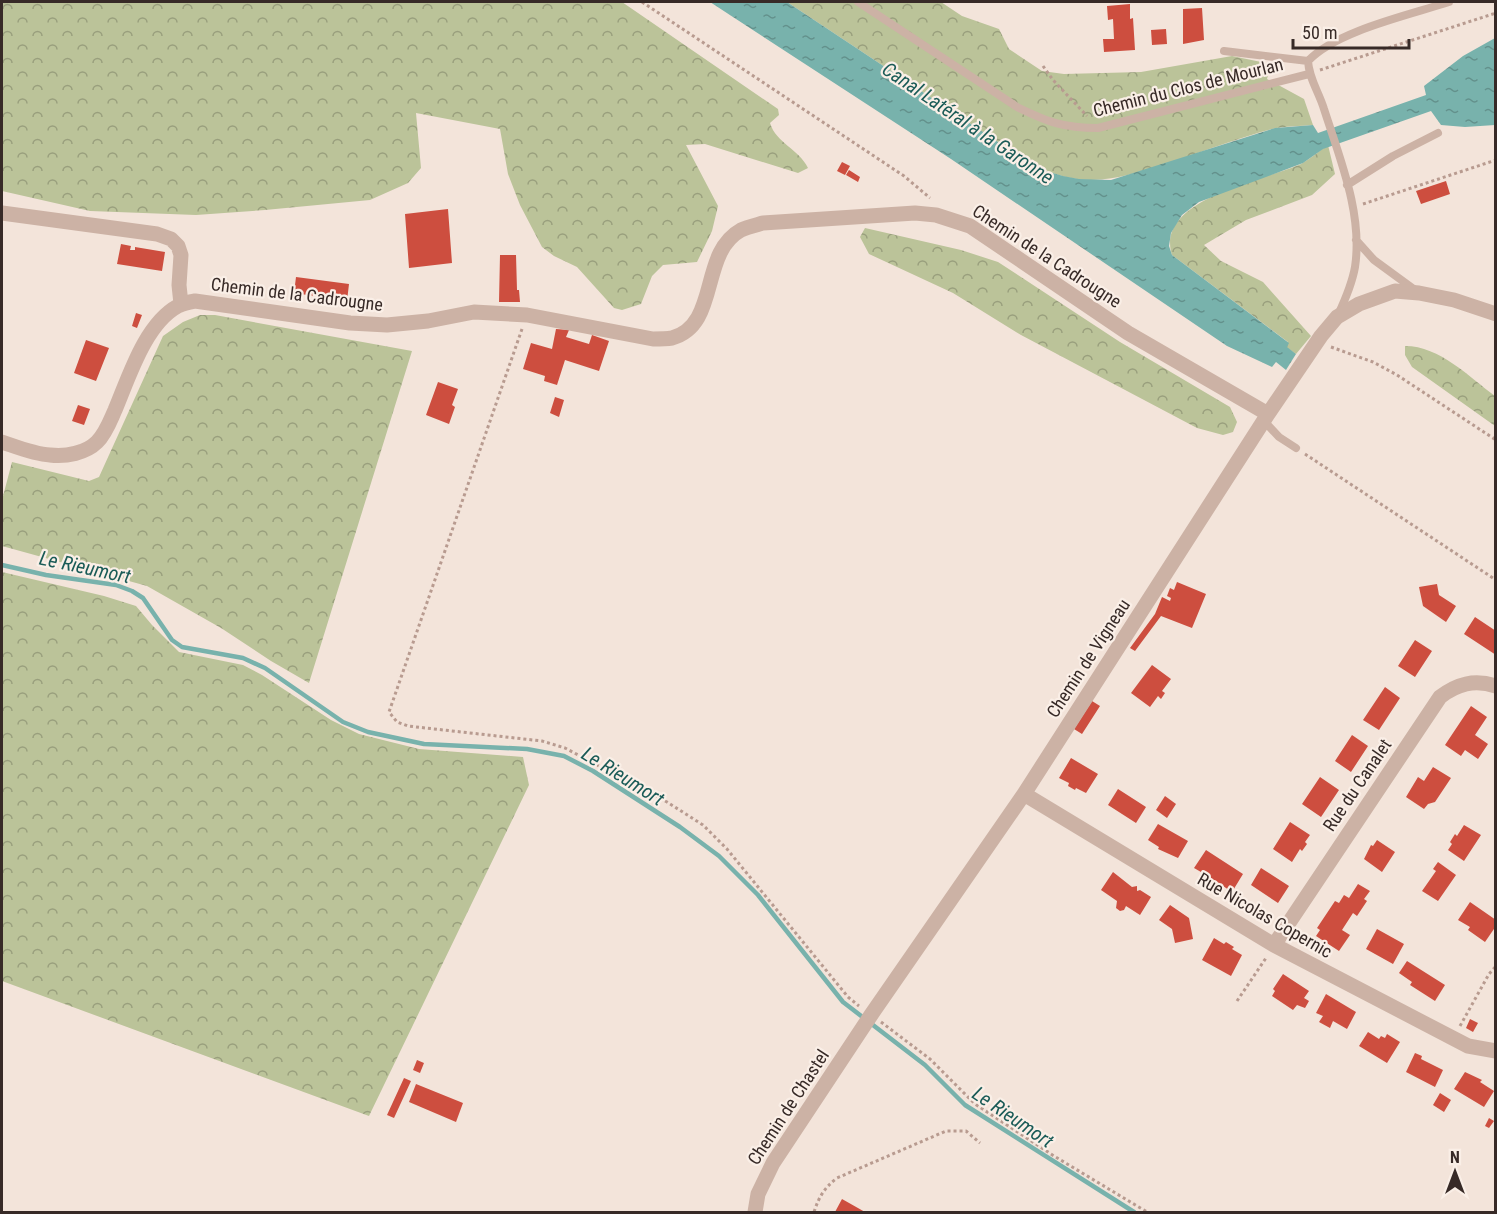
<svg xmlns="http://www.w3.org/2000/svg" width="1497" height="1214" font-family="'Roboto Condensed',sans-serif">
<defs>
<pattern id="forest-crowns" width="20" height="18" patternUnits="userSpaceOnUse" patternTransform="scale(1.5)"><rect width="20" height="18" fill="#bbc399"/><path d="M2 6a3 3 0 1 1 6 0M12 15a3 3 0 1 1 6 0" fill="none" stroke="#999f7d"/></pattern>
<pattern id="water-ripples" width="26" height="14" patternUnits="userSpaceOnUse" patternTransform="scale(1.5)"><rect width="26" height="14" fill="#78b2ac"/><path d="M2 4q2-2 4 0t4 0M15 11q2-2 4 0t4 0" fill="none" stroke="#63918c"/></pattern>
</defs>
<rect width="100%" height="100%" fill="#f3e4da"/>
<path fill="url(#forest-crowns)" d="M2 2H622L778 109 779 115 770 123C776 143 799 149 808 168L798 173 705 144 686 145 718 206 712 231 697 262 663 265 652 276 641 304 622 310 614 308 577 267 554 256 542 247 520 205 508 174 500 129 416 113 421 168 408 183 370 200 265 210 196 215 90 211 2 191Z
M787 2H941L962 16 999 29 1009 49 1042 71 1064 74 1141 72 1232 56 1271 64 1267 79 1304 99 1313 125C1300 126 1285 126 1272 129 1238 138 1205 151 1171 162 1112 181 1079 192 1022 158Z
M1328 145 1335 174 1312 195 1246 220 1204 245 1221 261 1263 282 1311 336 1296 354 1286 347 1288 342 1172 255C1154 199 1266 180 1301 164 1310 159 1319 151 1328 145Z
M865 228 961 250 998 262 1120 342 1230 407 1237 422 1233 432 1223 435 1197 428 1021 335 953 293 869 254 860 237Z
M200 315H215L412 351 309 683 271 661 221 628 147 586 2 546V500L12 462 89 481 99 477 163 336 183 322Z
M1405 346C1440 346 1469 377 1495 396V426L1412 367 1405 355Z
M2 572 104 596 136 606 152 625 179 652 243 665 262 675 331 720 359 734 419 749 523 757 529 785 369 1116 2 981Z"/>
<path fill="url(#water-ripples)" d="M710 2H787L1022 158 1043 170 1063 176 1079 179 1111 180 1275 128 1313 125 1318 133 1426 95 1424 86 1463 56 1495 38V125L1465 127 1441 125 1431 111 1323 149 1303 163 1199 202 1182 215 1171 233 1169 246 1172 255 1289 343 1287 347 1296 354 1286 370 1276 362 1272 367 1227 346 951 159Z"/>
<g fill="none" stroke-linecap="round" stroke-linejoin="round">
<path stroke="#78b2ac" stroke-width="4.5" d="M2 565 46 575 116 585 132 591 143 598 172 640 182 647 243 658 265 668 343 722 368 732 424 744 527 749 564 756 593 771 680 827 719 856 758 895 843 1002 925 1065 965 1105 1134 1212"/>
</g>
<path fill="#cd4e3f" d="M1130 4V19L1133 18 1135 50 1104 52 1103 39H1114L1113 19 1108 20 1107 6Z
M1202 8 1204 40 1183 44V9Z
M1166 29 1167 44 1152 45 1151 30Z
M842 162 850 166 845 175 837 171Z
M849 170 860 177 858 182 846 175Z
M1446 181 1450 194 1421 204 1416 191Z
M448 209 452 263 409 268 405 214Z
M121 244 131 246 130 250H135V247L165 252 162 271 117 264Z
M500 255H516L517 290H519L520 302H499Z
M296 277 349 284 347 301 294 293Z
M136 313 142 315 137 328 132 326Z
M556 329 569 330 566 337 589 344 592 335 609 341 599 371 565 360 557 385 544 381 545 376 523 369 531 343 552 349Z
M86 340 109 348 96 381 74 373Z
M438 382 458 389 452 405 455 407 449 424 426 415Z
M555 397 564 400 559 417 550 413Z
M78 405 90 409 84 425 72 421Z
M1177 582 1206 594 1192 628 1161 616 1135 651 1130 648 1155 614 1162 597 1170 601 1171 598 1167 596 1170 588 1174 590Z
M1437 584 1439 595 1456 606 1446 622 1423 606 1419 587Z
M1475 617 1496 631V655L1464 634Z
M1415 640 1432 651 1415 677 1398 666Z
M1152 665 1171 679 1162 691 1165 693 1161 699 1158 696 1150 707 1131 693Z
M1385 687 1400 698 1379 730 1363 720Z
M1092 701 1100 706 1082 734 1074 729Z
M1471 706 1487 717 1475 735 1488 744 1478 759 1465 750 1461 756 1445 745Z
M1352 735 1368 746 1351 772 1335 761Z
M1071 758 1098 774 1086 793 1076 788 1075 790 1068 786 1069 783 1059 778Z
M1433 767 1451 778 1435 802 1428 804 1424 809 1406 797 1418 777 1424 781Z
M1320 777 1339 790 1321 817 1302 804Z
M1118 789 1146 807 1136 823 1108 805Z
M1165 796 1176 804 1167 818 1156 810Z
M1290 822 1310 835 1305 842 1307 844 1302 851 1300 849 1292 862 1273 849Z
M1158 824 1188 841 1178 858 1158 849 1159 847 1148 840Z
M1464 825 1481 835 1464 861 1448 850 1452 844 1450 842 1455 834 1457 836Z
M1377 840 1395 852 1382 872 1364 859 1371 845 1373 846Z
M1206 850 1243 874 1232 892 1208 876 1209 875 1202 870 1201 872 1194 868Z
M1438 862 1456 875 1438 901 1422 891 1436 871 1433 869Z
M1261 868 1289 886 1278 903 1251 885Z
M1113 872 1132 887 1137 886V891L1140 890 1151 897 1140 915 1126 906 1124 910 1120 911 1116 908 1117 901 1101 890Z
M1358 884 1370 891 1364 899 1367 901 1357 916 1353 913 1342 930 1350 935 1339 951 1316 936 1320 930 1317 928 1335 901 1339 903 1344 895 1349 898Z
M1470 902 1496 920V926L1485 942 1468 930 1470 927 1458 920Z
M1170 905 1189 918 1193 939 1175 943 1172 929 1159 920Z
M1377 929 1404 944 1393 964 1366 949Z
M1214 938 1224 944 1226 942 1234 947 1232 949 1242 955 1231 976 1202 960Z
M1407 961 1445 985 1435 1001 1410 985 1412 982 1399 973Z
M1283 974 1309 991 1304 998 1309 1001 1305 1008 1297 1005 1293 1010 1272 996 1275 991 1273 989Z
M1326 994 1356 1012 1347 1029 1333 1021 1330 1028 1319 1022 1323 1016 1316 1013Z
M1470 1019 1478 1023 1473 1032 1466 1028Z
M1368 1032 1379 1039 1381 1036 1385 1038 1387 1034 1400 1042 1387 1063 1359 1046Z
M1415 1053 1422 1056 1421 1059 1443 1070 1435 1087 1406 1072Z
M417 1060 424 1063 420 1073 413 1070Z
M1465 1072 1482 1080 1480 1082 1494 1091 1484 1107 1454 1089Z
M404 1078 411 1081 394 1118 387 1115Z
M416 1084 463 1103 456 1122 409 1102Z
M1440 1093 1451 1100 1444 1112 1433 1105Z
M1489 1118 1494 1121 1489 1128 1485 1126Z
M842 1199 865 1212H835Z"/>
<g fill="none" stroke-linecap="round" stroke-linejoin="round">
<path stroke="#b89b90" stroke-width="3" stroke-dasharray="3 3" stroke-linecap="butt" d="M642 2 904 176 930 198
M1043 66 1053 80 1087 116
M1320 70 1496 13
M1363 204 1496 160
M522 329 389 712 397 722 408 726 542 741 565 748 667 802 703 825 727 849 848 997 859 1006
M1331 347 1373 362 1397 375 1496 440
M1305 454 1496 580
M1237 1001 1266 958
M881 1022 930 1059 975 1104 1054 1156 1147 1212
M1460 1026 1489 974 1496 966
M814 1212C819 1197 824 1188 837 1178L946 1131H966L980 1143"/>
<path stroke="#ccb2a5" stroke-width="8" d="M858 2 1017 107C1048 122 1063 128 1098 128L1309 74
M1224 51 1308 61
M1347 185 1393 156 1438 133
M1356 240 1374 260 1415 290
M1338 315C1345 300 1352 284 1355 267 1363 214 1340 159 1324 109 1319 92 1309 79 1308 61 1336 31 1409 15 1449 2
M1264 421 1279 437 1296 448"/>
<path stroke="#ccb2a5" stroke-width="15" d="M2 213 157 234 171 239 178 246 181 255 179 285 181 304
M2 442C17 447 34 454 50 455 66 457 86 453 97 442 106 433 110 421 115 410 129 377 145 324 178 306 183 303 189 302 195 301L350 323 387 325 428 321 474 312 527 315 653 339C659 339 666 339 672 338 720 325 699 253 741 230 747 227 756 225 763 223L915 213 936 215 970 226 1128 333 1268 414
M1024 794 1274 945 1468 1046 1496 1051
M1274 945 1440 697C1457 684 1474 679 1496 686
M755 1212 758 1194 773 1163 871 1015 1024 794 1268 414 1321 336 1337 317 1359 304 1395 291 1419 293 1454 300 1496 314"/>
</g>
<g text-anchor="middle" dominant-baseline="central" stroke-width="4.5" stroke-linejoin="round" paint-order="stroke">
<g font-size="18" fill="#372a27" stroke="#faefe7">
<text transform="translate(1188 87) rotate(-14)">Chemin du Clos de Mourlan</text>
<text transform="translate(1047 256) rotate(33)">Chemin de la Cadrougne</text>
<text transform="translate(297 294) rotate(7)">Chemin de la Cadrougne</text>
<text transform="translate(1088 658) rotate(-57)">Chemin de Vigneau</text>
<text transform="translate(1357 785) rotate(-56)">Rue du Canalet</text>
<text transform="translate(1265 915) rotate(30)">Rue Nicolas Copernic</text>
<text transform="translate(788 1107) rotate(-57)">Chemin de Chastel</text>
</g>
<g font-size="20" font-style="italic" fill="#1a5b57" stroke="#faefe7">
<text transform="translate(968 123) rotate(34)">Canal Latéral à la Garonne</text>
<text transform="translate(85 567) rotate(12)">Le Rieumort</text>
<text transform="translate(623 776) rotate(32)">Le Rieumort</text>
<text transform="translate(1013 1117) rotate(34)">Le Rieumort</text>
</g>
</g>
<rect width="1497" height="1214" fill="none" stroke="#372a27" stroke-width="6"/>
<g transform="translate(1455 1172)" stroke="#faefe7" stroke-width="4.5" paint-order="stroke">
<path d="M0-4.5L10 22L0 15L-10 22Z" fill="#372a27"/>
<text y="-9" font-size="16" font-weight="bold" text-anchor="middle" fill="#372a27">N</text>
</g>
<path d="M1293 39v9h116v-9" fill="none" stroke="#372a27" stroke-width="3"/>
<text x="1302" y="39" font-size="18" fill="#372a27" stroke="#faefe7" stroke-width="4.5" paint-order="stroke">50 m</text>
</svg>
